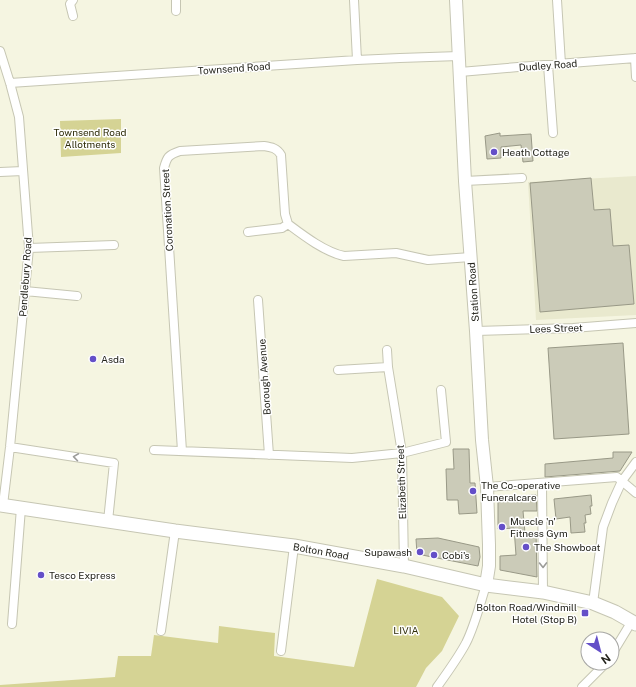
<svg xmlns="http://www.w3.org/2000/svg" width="636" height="687" font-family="'Public Sans',sans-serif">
<rect width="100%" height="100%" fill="#f5f5e1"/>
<path fill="#e9e9ce" d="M636 176V315L536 320 528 182Z"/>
<path fill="#d5d394" d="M121 119V153L61 157 60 121Z
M377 579 442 597 459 616 442 651 426 668 416 687H0V685L115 677 118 656H151L154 635 218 643 219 626 275 633 274 656 354 667Z"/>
<path fill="#cbcbb8" stroke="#999987" d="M500 133V136L531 134 533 161 523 162 521 145 501 147V158L487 159 485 136Z
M591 178 594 210 610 209 613 246 629 245 634 304 540 312 530 183Z
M623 343 629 434 554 439 548 348Z
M453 449H469L470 483H475L477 513 459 514 458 500H447L446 469H454Z
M613 452H632L620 471 545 477V464L613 458Z
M536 495 537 511H523L525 533 536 532 537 577 500 570V556L516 555 514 528 498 529V497Z
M591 495 592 506H590L591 514 585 515 586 523H584L585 532 571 533 570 517 556 519 554 499Z
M438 538 479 547 480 557 478 566 417 554 416 539Z"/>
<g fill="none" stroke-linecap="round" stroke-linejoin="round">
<defs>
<path id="street" d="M176 0V11
M354 0 357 60
M557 0 561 64
M73 16 70 4 73 0
M0 51 10 83 19 117 29 248 10 447 3 505
M635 58 636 77
M548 65 553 133
M460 72 518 67 636 58
M10 83 357 60 400 58 459 56
M0 172 23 171
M465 181 522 178
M288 224C304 236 325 252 344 256L396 253 428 260 471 257
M248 232 282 228 288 224
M29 248 114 245
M25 291 77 296
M258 300 269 455
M476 331 573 328 636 323
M387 350 388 367 402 453 404 566
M338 370 388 367
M10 447 114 463 108 521
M154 450 352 458 402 453 446 442 441 390
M182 451 164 168C167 157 168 155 180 151L264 146C271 147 277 148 281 155L285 214 288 224
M542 484 543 592
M487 487 617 477 636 493
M593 603 603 527 612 503 622 481 636 462
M12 624 21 508
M161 631 175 531
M281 651 294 546
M612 654 632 621
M437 687C447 673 458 658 466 643 475 625 480 604 486 585
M582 687 606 663"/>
<path id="secondary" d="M456 0 465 181 476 331 482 440 487 487 489 545V566L486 585"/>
<path id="primary" d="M0 505 175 531 294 546 404 566 486 585 543 592 593 603 615 612 636 624"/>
</defs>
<use href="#street" stroke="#c6c6b3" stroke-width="10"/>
<use href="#secondary" stroke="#c6c6b3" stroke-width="14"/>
<use href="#primary" stroke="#c6c6b3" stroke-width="15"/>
<use href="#street" stroke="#fff" stroke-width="8"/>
<use href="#secondary" stroke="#fff" stroke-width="12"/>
<use href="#primary" stroke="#fff" stroke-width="13"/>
</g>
<defs><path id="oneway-chevron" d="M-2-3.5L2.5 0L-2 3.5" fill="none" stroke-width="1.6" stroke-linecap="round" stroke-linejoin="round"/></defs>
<g stroke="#9c9c99">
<use href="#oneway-chevron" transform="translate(76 457) rotate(-172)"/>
<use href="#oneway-chevron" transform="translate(543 565) rotate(89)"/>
</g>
<g fill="#644fc8" stroke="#fff" stroke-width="1.5">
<circle cx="494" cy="152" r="4"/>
<circle cx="93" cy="359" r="4"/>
<circle cx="473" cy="491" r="4"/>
<circle cx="502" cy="527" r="4"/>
<circle cx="526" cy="547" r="4"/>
<circle cx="420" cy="552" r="4"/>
<circle cx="434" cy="555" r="4"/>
<circle cx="41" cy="575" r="4"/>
<rect x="581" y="609" width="8" height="8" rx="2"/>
</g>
<g text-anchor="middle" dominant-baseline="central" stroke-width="3" stroke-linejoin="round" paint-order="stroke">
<g font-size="10" fill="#24241c" stroke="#fff">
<text transform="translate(548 65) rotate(-4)">Dudley Road</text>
<text transform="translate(234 68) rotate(-4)">Townsend Road</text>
<text transform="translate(167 210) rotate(-93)">Coronation Street</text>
<text transform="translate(25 277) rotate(-86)">Pendlebury Road</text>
<text transform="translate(473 292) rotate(-94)">Station Road</text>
<text transform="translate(556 328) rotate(-2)">Lees Street</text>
<text transform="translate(264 377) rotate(-94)">Borough Avenue</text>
<text transform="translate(401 482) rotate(-92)">Elizabeth Street</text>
<text transform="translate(321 551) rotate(10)">Bolton Road</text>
</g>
<g font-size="10" fill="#302e0b" stroke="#fff">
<text x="90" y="132">Townsend Road<tspan x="90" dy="12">Allotments</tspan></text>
<text x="406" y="630">LIVIA</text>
</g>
<g font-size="10" fill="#24241c" stroke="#fff" text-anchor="start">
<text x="502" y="152">Heath Cottage</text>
<text x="101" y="359">Asda</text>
<text x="481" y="485">The Co-operative<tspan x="481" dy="12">Funeralcare</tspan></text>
<text x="510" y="521">Muscle 'n'<tspan x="510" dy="12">Fitness Gym</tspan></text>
<text x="534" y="547">The Showboat</text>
<text x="412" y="552" text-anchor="end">Supawash</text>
<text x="442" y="555">Cobi's</text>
<text x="49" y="575">Tesco Express</text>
<text x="577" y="607" text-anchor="end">Bolton Road/Windmill<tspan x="577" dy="12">Hotel (Stop B)</tspan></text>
</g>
</g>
<g transform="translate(600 651) rotate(144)"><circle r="19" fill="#ffffff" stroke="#a7a7a4"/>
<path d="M0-3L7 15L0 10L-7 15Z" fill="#644fc8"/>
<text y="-6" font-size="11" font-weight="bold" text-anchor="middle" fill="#24241c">N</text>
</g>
</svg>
